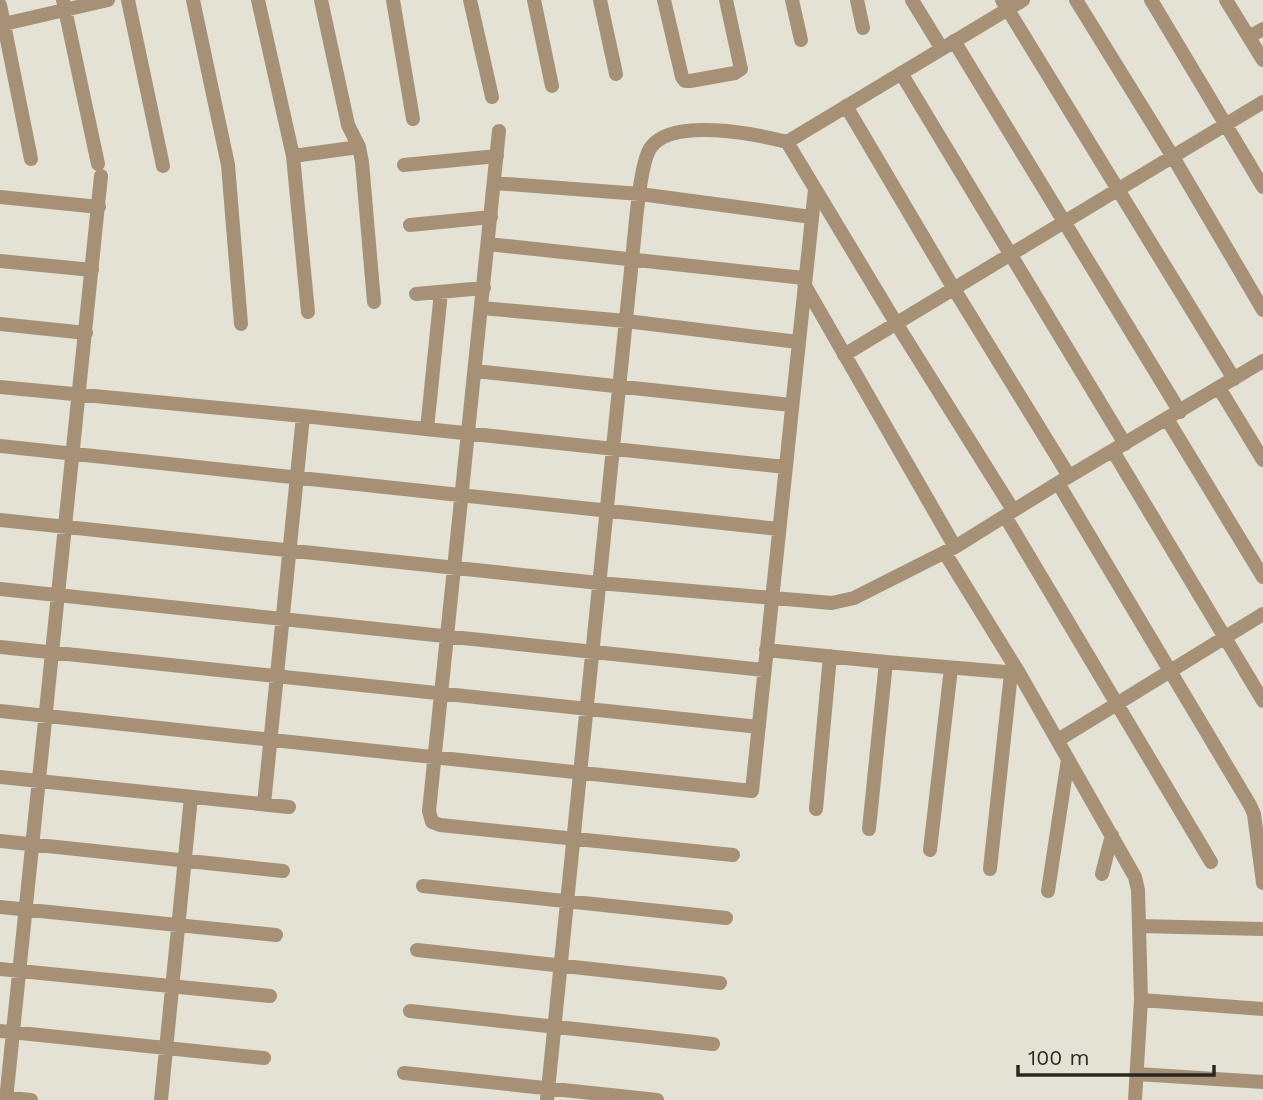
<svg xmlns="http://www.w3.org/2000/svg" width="1263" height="1100" font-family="'Work Sans',sans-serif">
<rect width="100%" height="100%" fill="#e4e2d5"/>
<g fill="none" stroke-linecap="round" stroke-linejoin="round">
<path stroke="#a69176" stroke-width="14" d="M63 0 98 164
M128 0 163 166
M193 0 228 165 241 324
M258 0 293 156 308 312
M321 0 348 125 359 147 362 162 374 302
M393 0 413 119
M470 0 492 97
M534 0 552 86
M600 0 616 74
M664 0 682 77 685 81H690L735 73 741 69 726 0
M792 0 801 40
M857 0 863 28
M912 0 942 49
M1002 0 1234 379
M1076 0 1173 157 1263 310
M1151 0 1263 187
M1226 0 1263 60
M0 5 31 159
M0 25 108 0
M1249 37 1263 29
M954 41 1180 412
M901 73 1125 444
M846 106 954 289 1069 476
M499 131 429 811 432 822 440 825 733 855
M787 142 896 323 1013 510
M293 156 359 147
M404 165 497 156
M494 183 640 194 811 217
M0 197 99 207
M410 225 491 217
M488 244 804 278
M0 261 92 270
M804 284 955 547
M416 294 484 288
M482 308 626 321 798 342
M0 324 86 333
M844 355 1263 102
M475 371 791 405
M0 387 303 416 785 467
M1219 388 1263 460
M1167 419 1263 577
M427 429 441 292
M0 446 779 529
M1113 451 1263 701
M1058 483 1250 805 1254 814 1263 883
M1005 516 1211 862
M0 520 599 583 832 603 854 598 955 547 1058 483 1263 361
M945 553 1019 673 1135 877 1138 890 1141 1000 1135 1100
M0 589 764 670
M0 647 759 727
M766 650 886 662 1019 673
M0 711 752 791 815 189
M1058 740 1263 614
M0 777 289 807
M264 804 303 416
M816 809 830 656
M869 829 886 662
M0 841 283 871
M930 850 951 668
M990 869 1011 673
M1102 874 1112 835
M423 886 726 918
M1048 891 1068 759
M0 907 276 935
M1139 926 1263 929
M417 950 720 983
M0 969 270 996
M1141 1000 1263 1009
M410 1011 713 1044
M0 1031 264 1058
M404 1073 657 1100
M1137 1074 1263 1082
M0 1097 31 1100
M6 1100 101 176
M161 1100 191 797
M547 1100 632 260C635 236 639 163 651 147 673 117 756 134 787 142L1023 0"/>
</g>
<path d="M1018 1065v10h196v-10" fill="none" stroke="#282722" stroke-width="3.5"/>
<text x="1028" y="1065" font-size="21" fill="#282722" stroke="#e4e2d5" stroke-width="5" paint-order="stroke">100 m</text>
</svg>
